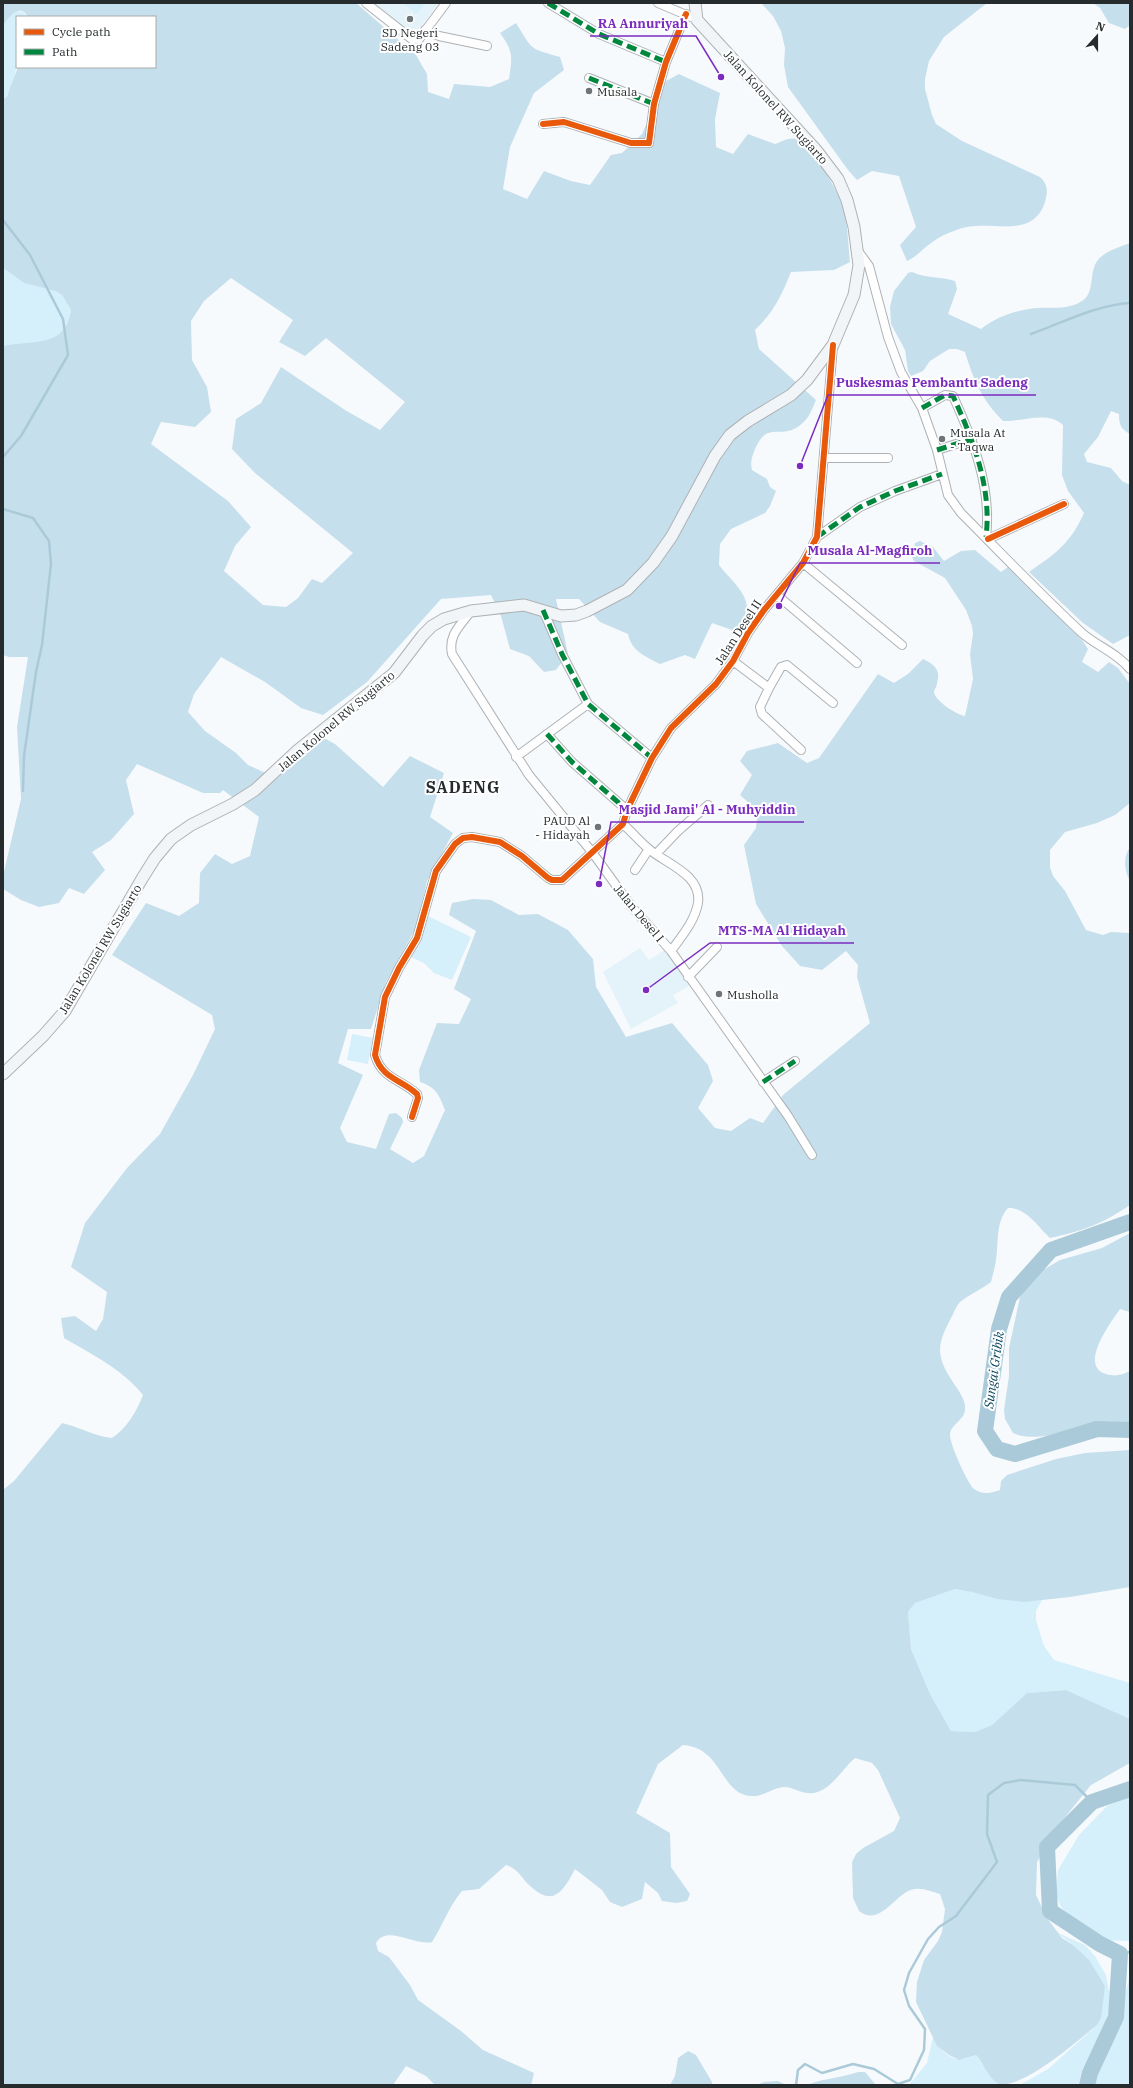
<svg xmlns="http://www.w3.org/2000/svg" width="1133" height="2088" font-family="'IBM Plex Serif',serif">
<rect width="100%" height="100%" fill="#f7fafc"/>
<path fill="#e4f2f9" d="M372 3H439L414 35Z
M640 948 649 960 666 949 689 986 673 995 678 1003 631 1029 603 972Z"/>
<path fill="#d5effb" d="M403 3H422L424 5 417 14Z
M15 11 23 12 28 17H17C17 40 21 84 3 99V26L8 16Z
M3 268 24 283 55 291 62 295 71 310C65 349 33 339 3 346Z
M428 916 471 937 452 980 434 973 424 963 409 956Z
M352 1034 373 1038 368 1064 347 1060Z
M955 1589C987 1593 1008 1603 1042 1600L1036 1611V1620L1044 1646 1054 1660 1130 1683V1719L1066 1690 1027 1693 992 1725 975 1732 951 1731 930 1694 911 1649 908 1612 915 1603Z
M1130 1796V1941L1102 1940 1074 1920 1061 1907 1056 1894 1058 1870 1079 1835 1107 1806Z
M1056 1932 1085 1945 1095 1956 1106 1975 1111 2002 1103 2033 1082 2072 1078 2085H1020L1048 2069 1097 2025 1105 1986 1073 1945Z
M1130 1975V2085H1093L1118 2023Z
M933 2037C937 2046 949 2060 960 2059 965 2059 971 2056 976 2055L991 2077 1001 2085H909L927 2063Z"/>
<path fill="#c6dfec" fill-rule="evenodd" d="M3 3H356L416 55 427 74 428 92 449 99 454 84 490 87 509 79C512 58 514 52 500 33L516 23C533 50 528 48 560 57L564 70 534 93 510 147 503 189 527 199 544 171 571 181 590 185 611 155 622 153 642 134 666 81 679 74 720 93 715 119 716 147 733 154 748 134 775 144C781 142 789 137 796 139 811 144 840 194 844 209 848 225 848 245 850 262L834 270 791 272C782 295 773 313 755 330L759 349 816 400C811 412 808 421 796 428 779 438 767 421 755 449 752 457 750 462 752 470L767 479 770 487 776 491 770 506 765 513 731 529 720 544 719 565C730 580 750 593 747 615 746 620 740 627 738 632L712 623 695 659 685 655 660 664C645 656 632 652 628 634L600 622 579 599H556L568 654 556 670 544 672 529 656 510 649 501 616 491 595 441 599 367 682 323 715 301 708 265 682 221 657 194 694 188 712 205 731 236 753 248 765 277 778 324 738 335 744 383 787 410 756 444 773 430 817 453 833 427 881 417 926 386 982 371 1029H348L338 1063 363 1075 340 1128 347 1142 376 1149 389 1114 396 1113 402 1118 403 1122 390 1149 413 1163 424 1156 445 1110C439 1095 436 1087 420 1082L419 1070 437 1023 459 1024 471 999 454 989 476 931 449 915 452 903 473 899 491 900 519 915 538 914 568 930 593 959 596 987 626 1037 672 1023 708 1065 713 1081 698 1108 715 1128 731 1131 750 1118 763 1123 783 1095 870 1023 857 977 858 965 846 951 822 970 800 966 782 946 756 904 744 845 756 828 758 811 740 795 752 775 740 761 747 751 778 743 807 763 819 758 878 674 894 683 908 674 923 659C934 664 941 670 937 683 937 686 934 690 934 692 935 701 957 715 965 716L973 679 970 654 973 634 972 626 966 610 945 578 914 561 912 557 915 543 920 541 933 547 944 561 961 551 975 550 1001 572 1008 567 1082 640 1088 649 1082 662 1098 672 1109 662 1118 668 1130 684V803L1115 815 1097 823 1065 832 1050 850V867L1053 876 1065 891 1086 930 1103 935 1111 932 1130 933V1205C1102 1224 1083 1231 1050 1238 1038 1227 1026 1207 1008 1208 995 1223 999 1242 996 1260 995 1267 993 1274 991 1282 982 1289 970 1294 960 1302 956 1306 954 1313 951 1318 938 1343 935 1354 951 1379 956 1388 966 1398 965 1409 965 1420 951 1424 950 1434 949 1443 968 1484 974 1489 982 1495 992 1493 1000 1490L1001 1481 1007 1475 1056 1459 1085 1453 1130 1450V1587L1070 1597 1024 1602 998 1599 972 1592 955 1589 915 1603 908 1612 911 1649 930 1694 951 1731 975 1732 992 1725 1027 1693 1066 1690 1130 1719V1763L1091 1785 1066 1816 1037 1862 1036 1895 1047 1918 1062 1938 1073 1945 1089 1960 1105 1986 1101 2018 1097 2025C1077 2041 1025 2088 999 2084 988 2078 984 2064 976 2055L959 2060 949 2055 937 2046 916 2002 917 1982 924 1960 938 1941 942 1932 945 1909 940 1894C932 1892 924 1888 915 1889 896 1891 881 1928 859 1911L853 1898 852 1862 856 1854 863 1848 894 1831 900 1818 878 1770 872 1763 855 1758C841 1770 828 1796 807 1793 799 1792 792 1787 784 1787 772 1788 763 1797 751 1796 720 1794 723 1748 683 1745L658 1764 636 1813 670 1833 671 1867 690 1894 687 1901 676 1903 662 1901 658 1893 645 1882 642 1899 622 1907 610 1902 602 1890 575 1869C562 1894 552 1908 527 1883 520 1875 517 1869 506 1865L479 1889 462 1891C449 1906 443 1925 432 1942 415 1946 386 1924 376 1943L378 1951 389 1957 410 1985 418 2000 461 2031 483 2050 534 2073 531 2085H435L426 2076 406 2066 393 2085H3V1490L14 1481 62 1423C79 1427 94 1436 112 1438 126 1429 137 1411 143 1395 122 1369 93 1355 64 1338L61 1318 75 1316 96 1331 103 1319 107 1292 71 1267 85 1223 127 1168 160 1134 193 1075 215 1029 212 1015 112 955 146 903 179 916 199 903 200 873 215 854 232 864 250 856 259 817 223 790 220 793H203L137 764 126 780 134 814 111 840 92 852 105 870 84 894 69 888 59 903 39 907 21 900 3 889V876L21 799 17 727 28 657H9L3 655V346C33 339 65 349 71 310L62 295 55 291 24 283 3 268V99L7 96 18 67H155V17H28C20 2 8 17 3 26ZM231 278 293 320 279 342 305 356 326 338 405 402 380 430 345 410 281 367 261 403 236 419 232 449 255 473 353 553 322 583 312 579 298 598 286 607 263 605 224 571 235 546 251 527 228 501 151 444 161 422 195 427 211 412 207 387 192 360 191 321 204 301Z
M761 3H987L944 37 929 61 925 79V89L932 115 936 124 962 141 1040 177C1048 185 1048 191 1045 202 1032 242 988 218 959 229 951 232 940 236 934 241 924 247 918 256 907 261L900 245 916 227 899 176 872 171 857 180 848 170 788 87 784 65 785 48 781 31 773 16Z
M1093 3H1130V25L1125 29 1109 23 1100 8Z
M1130 243V434C1121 429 1119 425 1119 414L1111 411 1098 437 1084 454 1087 462 1111 468 1122 481 1130 485V635L1113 644 1083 623 1029 572C1056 553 1070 544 1084 513L1068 491 1062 475 1063 425C1047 410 1022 422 1003 421 982 400 973 379 965 352L957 349H949L930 361 923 371 911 376 908 371 905 350 891 324 890 307 894 291 908 273 912 272C928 279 939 276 955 281L957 289 948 314 981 329C997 316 1017 310 1037 308 1053 307 1068 310 1082 301 1096 292 1088 272 1098 260 1105 251 1120 247 1130 243Z
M1130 847V881C1124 870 1123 857 1130 847Z
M1130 1233V1312L1120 1309C1111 1322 1078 1366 1106 1374 1115 1377 1122 1375 1130 1371V1423C1122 1423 1113 1421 1105 1422 1078 1425 1041 1445 1013 1433L1005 1419 1004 1410 1009 1376V1348L1020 1297 1038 1273 1060 1260 1102 1248Z
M688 2051 696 2055 712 2082V2085H670L675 2076 678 2058Z
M858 2072H865L876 2085H807C824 2078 841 2078 858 2072Z
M778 2081 786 2085H756L764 2082Z"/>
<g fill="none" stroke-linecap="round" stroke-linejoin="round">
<path stroke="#abcad9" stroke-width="2.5" d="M3 220 30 255 63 319 68 355 21 436 3 457
M1031 334C1062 323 1096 305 1130 303
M3 509 33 518 49 541 51 564 42 645 36 672 24 756 23 791
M1120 1954 1130 1952
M796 2085 798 2070 805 2064 822 2073 853 2064 874 2069 898 2084 910 2080 924 2050 925 2029 909 2006 904 1990 909 1973 928 1939 939 1927 956 1916 997 1862 987 1834 988 1795 1004 1783 1021 1780 1075 1785 1092 1802"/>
<path stroke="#abcad9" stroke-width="16" d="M1130 1222 1051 1250 1009 1297 999 1329 985 1431 997 1449 1015 1454 1097 1429 1130 1430
M1087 2085 1090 2073 1116 2017 1120 1954 1100 1944 1050 1911 1047 1847 1092 1802 1130 1789"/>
<defs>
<path id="street" d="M366 3 413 40 419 39 446 3
M548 3 599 34 666 62
M658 3 691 17
M425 30 439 36 487 46
M589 78 654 104
M543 124 564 122 631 143H649L654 104 666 62 686 14
M858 251 869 266 888 337 901 372 922 408 937 450 948 495 961 513C1001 553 1040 594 1082 633 1097 646 1117 653 1130 669
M922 408 945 395 953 396C973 440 992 487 986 537
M937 450 972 439
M825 458H888
M817 537 860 507 895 491 942 474
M988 539 1064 504
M803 563 902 645
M777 595 857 663
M543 610 562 654 588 704 652 758
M471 611C460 626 448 635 452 654L529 775 592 852 631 906 671 951 788 1116 812 1155
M733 661 769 688 760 707 762 714 801 750
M769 688 781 667 787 665 833 703
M547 734 572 762 627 810
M516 757 588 704
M623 824C632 832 640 842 650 850 667 864 702 875 698 903 695 921 681 937 671 951
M656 854 678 831 708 805
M635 870 649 849
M688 977 717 947
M763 1082 795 1061
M412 1117 418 1098 417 1094C401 1079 382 1079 375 1055L385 997 399 968 417 938 436 871 455 844 463 838 472 837 500 842 522 856 548 878 552 880H562L623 824 627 810 652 758 671 728 716 684 733 661 748 633 764 610 803 563 817 537 833 346"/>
<path id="secondary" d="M3 1074 43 1036 65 1011 143 877 155 858 171 839 191 825 233 804 255 790 298 750 394 673 423 635 432 626 444 619 471 611 524 605 561 616 576 615 587 611 627 590 653 563 672 536 715 456 730 435 748 421 791 395 807 380 833 345 854 295 859 265 854 227 847 200 838 179 817 151 697 20 695 3"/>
</defs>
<use href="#street" stroke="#aeb2b4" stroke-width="10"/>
<use href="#secondary" stroke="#aeb2b4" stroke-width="13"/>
<use href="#street" stroke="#fefeff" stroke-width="8"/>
<use href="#secondary" stroke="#f2f5f7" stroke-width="11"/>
<path stroke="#00873e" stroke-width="5" stroke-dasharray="10 5" stroke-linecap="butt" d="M548 3 599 34 666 62
M589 78 654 104
M922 408 945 395 953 396C973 440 992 487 986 537
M937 450 972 439
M817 537 860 507 895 491 942 474
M543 610 562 654 588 704 652 758
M547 734 572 762 627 810
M763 1082 795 1061"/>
<defs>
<path id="cycleway" d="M543 124 564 122 631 143H649L654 104 666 62 686 14
M988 539 1064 504
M412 1117 418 1098 417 1094C401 1079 382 1079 375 1055L385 997 399 968 417 938 436 871 455 844 463 838 472 837 500 842 522 856 548 878 552 880H562L623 824 627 810 652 758 671 728 716 684 733 661 748 633 764 610 803 563 817 537 833 345"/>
</defs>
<use href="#cycleway" stroke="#fff" stroke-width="8"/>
<use href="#cycleway" stroke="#e8590c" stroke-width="6"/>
</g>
<g fill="#6f7476" stroke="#fff" stroke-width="1.5">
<circle cx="410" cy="19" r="4"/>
<circle cx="589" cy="91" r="4"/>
<circle cx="942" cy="439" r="4"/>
<circle cx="598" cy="827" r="4"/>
<circle cx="719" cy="994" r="4"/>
</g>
<g text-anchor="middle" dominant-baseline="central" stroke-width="4" stroke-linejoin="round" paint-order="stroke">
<g font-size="12" fill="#262c2e" stroke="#fff" text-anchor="start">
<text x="410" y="32" text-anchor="middle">SD Negeri<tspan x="410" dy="14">Sadeng 03</tspan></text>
<text x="597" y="91">Musala</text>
<text x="950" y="432">Musala At<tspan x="950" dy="14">- Taqwa</tspan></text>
<text x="590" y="820" text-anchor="end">PAUD Al<tspan x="590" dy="14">- Hidayah</tspan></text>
<text x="727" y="994">Musholla</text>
</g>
<g font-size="12" fill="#262c2e" stroke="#fff">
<text transform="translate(776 107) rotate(48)">Jalan Kolonel RW Sugiarto</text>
<text transform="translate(738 632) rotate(-57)">Jalan Desel II</text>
<text transform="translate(336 721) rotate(-40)">Jalan Kolonel RW Sugiarto</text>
<text transform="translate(639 913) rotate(50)">Jalan Desel I</text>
<text transform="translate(100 949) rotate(-59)">Jalan Kolonel RW Sugiarto</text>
</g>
<g font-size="13" font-style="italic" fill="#054459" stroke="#fff">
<text transform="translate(994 1370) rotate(-82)">Sungai Gribik</text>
</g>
<g font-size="16" font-weight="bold" letter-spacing="1" fill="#262c2e" stroke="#fff">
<text x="463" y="787">SADENG</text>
</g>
</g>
<path fill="none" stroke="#7b2cbf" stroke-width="1.5" d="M721 77L696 36H590M800 466L828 395H1036M779 606L800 563H940M599 884L611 822H804M646 990L710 943H854"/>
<g fill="#7b2cbf" stroke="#fff" stroke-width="1.5">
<circle cx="721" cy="77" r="4"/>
<circle cx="800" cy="466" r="4"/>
<circle cx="779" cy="606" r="4"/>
<circle cx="599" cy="884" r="4"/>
<circle cx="646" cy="990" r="4"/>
</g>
<g font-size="13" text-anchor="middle" font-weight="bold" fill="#7b2cbf" stroke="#fff" stroke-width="4" stroke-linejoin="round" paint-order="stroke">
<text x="643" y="28">RA Annuriyah</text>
<text x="932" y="387">Puskesmas Pembantu Sadeng</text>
<text x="870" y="555">Musala Al-Magfiroh</text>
<text x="707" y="814">Masjid Jami' Al - Muhyiddin</text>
<text x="782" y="935">MTS-MA Al Hidayah</text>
</g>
<rect width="1133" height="2088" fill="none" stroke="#262c2e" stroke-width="8"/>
<rect x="16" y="16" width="140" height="52" fill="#ffffff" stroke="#a8abab"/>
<rect x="24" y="29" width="20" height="6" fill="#e8590c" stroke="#a8abab"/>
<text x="52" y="36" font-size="12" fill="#262c2e">Cycle path</text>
<rect x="24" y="49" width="20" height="6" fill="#00873e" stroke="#a8abab"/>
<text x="52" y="56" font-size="12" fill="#262c2e">Path</text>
<g transform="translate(1097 36) rotate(21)" stroke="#ffffff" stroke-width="3" paint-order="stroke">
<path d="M0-3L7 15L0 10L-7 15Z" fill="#262c2e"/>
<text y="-6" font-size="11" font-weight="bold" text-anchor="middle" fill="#262c2e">N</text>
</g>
</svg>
